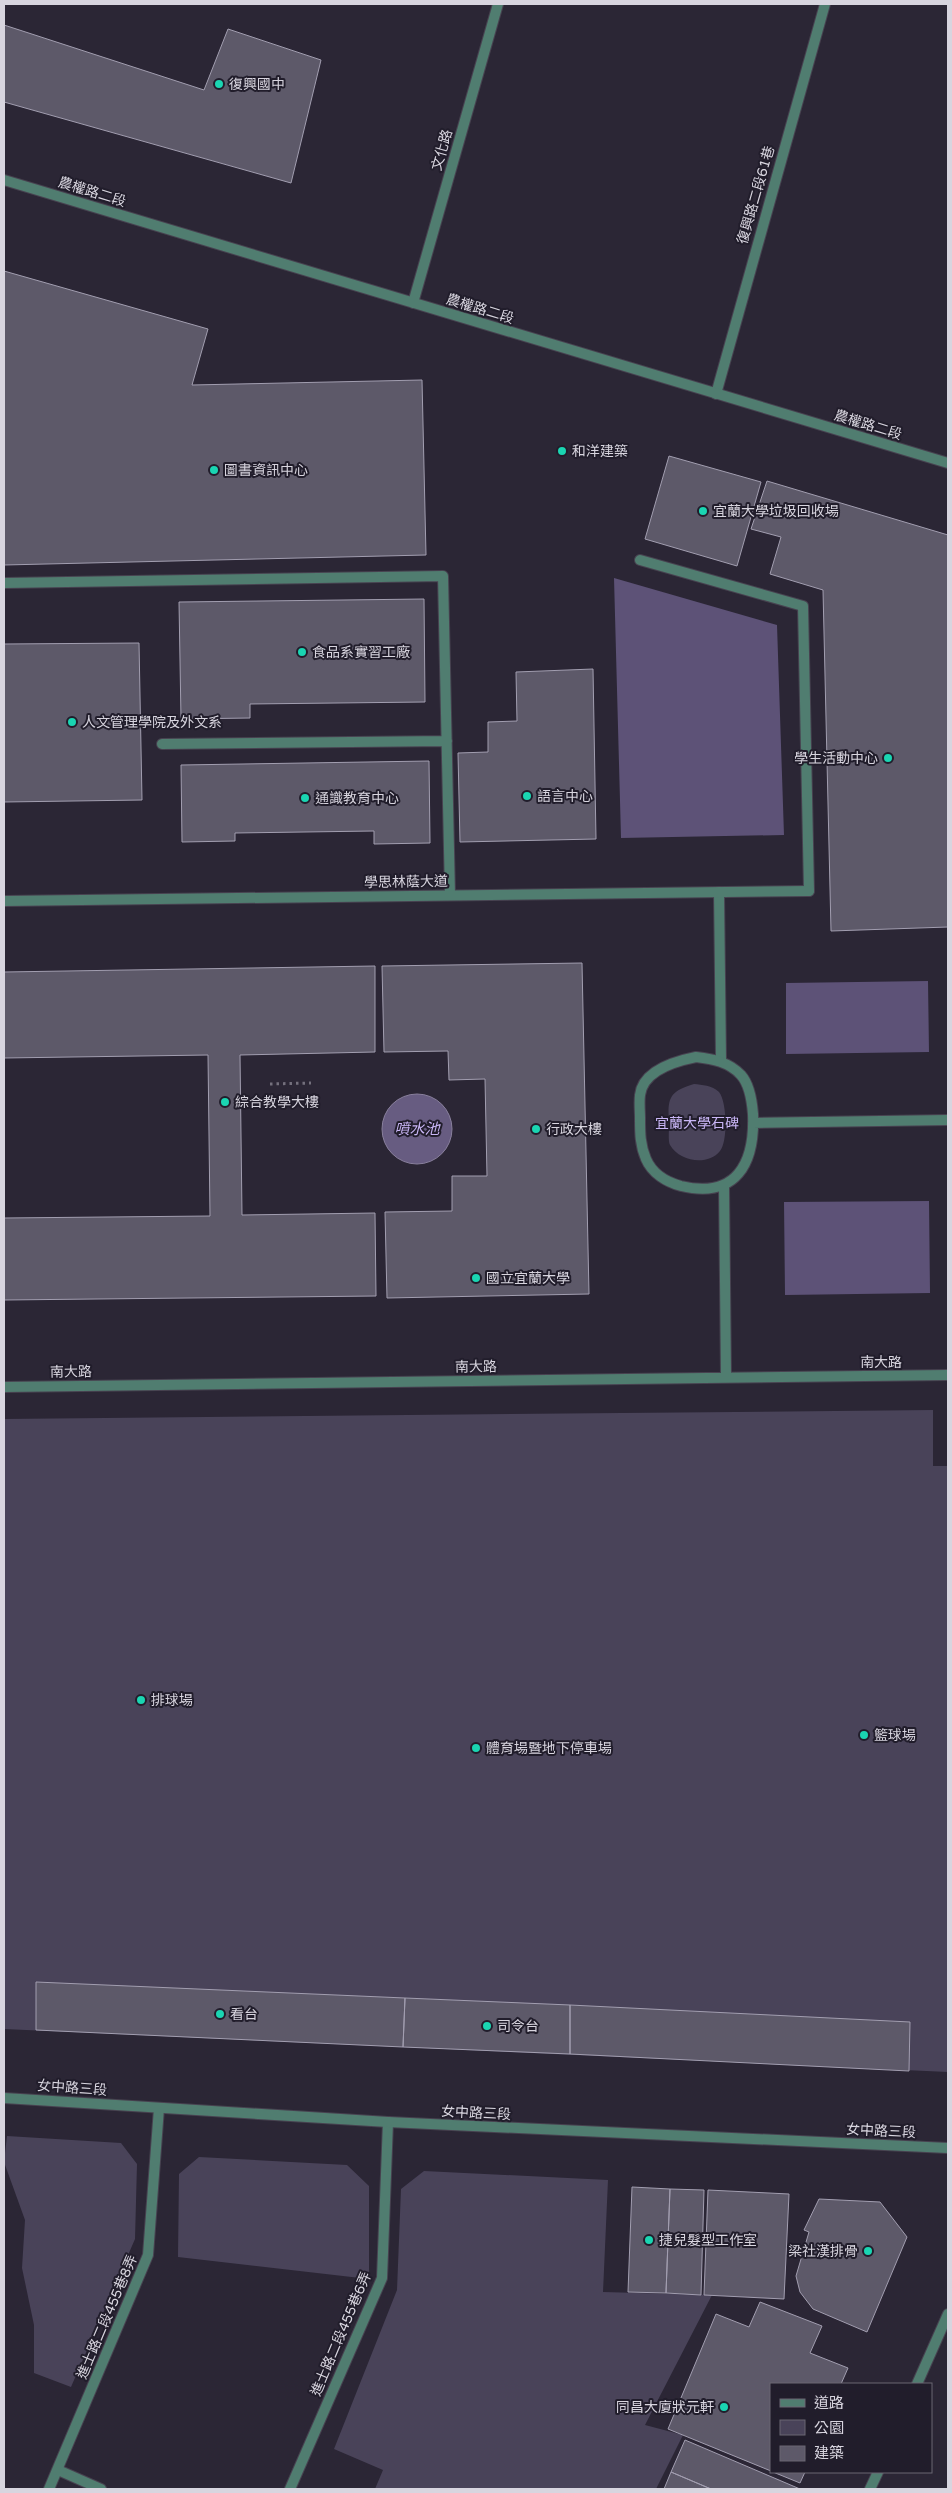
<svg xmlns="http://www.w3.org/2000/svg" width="952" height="2493" font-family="'Varela Round','Noto Sans TC',sans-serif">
<rect width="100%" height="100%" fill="#2b2635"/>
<path fill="#494359" d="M694 1084C702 1085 712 1085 719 1092 727 1101 728 1142 720 1151 708 1166 680 1162 670 1145 668 1141 669 1132 669 1127 668 1101 666 1092 694 1084Z
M933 1410V1466H948V2072L4 2029V1419Z
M7 2136 121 2143 137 2164 135 2239 71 2387 34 2373V2325L22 2268 25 2220 4 2162Z
M199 2157 347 2165 369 2186V2279L178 2257 179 2174Z
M424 2171 608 2180 603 2292 712 2295 645 2425 683 2435 656 2489H375L383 2470 334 2449 397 2290 401 2189Z"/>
<path fill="#5d5277" d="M614 578 777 625 784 835 621 838Z
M928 981 929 1052 786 1054V983Z
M929 1201 930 1293 785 1295 784 1202Z"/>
<path fill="#675c81" stroke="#89809d" d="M382 1129a35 35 0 1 1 70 0a35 35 0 1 1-70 0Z"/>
<path fill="#5d5969" stroke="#a29eb0" d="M4 25 204 90 228 29 321 60 291 183 4 102Z
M4 271 208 329 192 385 422 380 426 555 4 565Z
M669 456 761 482 737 566 645 539Z
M767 481 948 535V927L831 931 823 590 770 574 781 537 751 529Z
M424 599 425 702 250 704V718L181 719 179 602Z
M139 643 142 800 4 802V644Z
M593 669 596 839 460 842 458 753 488 752V722L517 721 516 672Z
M429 761 430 843 374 844V831L235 833V841L182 842 181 765Z
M582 963 589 1294 387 1298 385 1212 452 1211V1176H487L485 1079 449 1080 448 1051 384 1052 382 966Z
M375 966V1052L240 1055 242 1215 375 1213 376 1296 4 1300V1218L210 1216 208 1055 4 1058V972Z
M36 1982 405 1998 403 2047 36 2030Z
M405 1998 570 2005V2054L403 2047Z
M570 2005 910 2022 909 2071 570 2054Z
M632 2187 670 2189 666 2293 628 2292Z
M670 2189 704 2190 701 2295 666 2293Z
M708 2190 789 2194 784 2299 704 2295Z
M819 2199 880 2202 907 2237 867 2332 813 2309 800 2292 796 2276 809 2232 804 2230Z
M760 2302 822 2326 810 2353 848 2368 841 2384H771V2471L668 2429 716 2314 749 2327Z
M685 2440 800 2489H711L671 2472Z
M671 2472 711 2489H664Z
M773 2472H805L800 2483Z"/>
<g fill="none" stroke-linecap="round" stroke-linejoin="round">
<defs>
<path id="service" d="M716 394 825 4
M640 560 803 606 809 891
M4 583 443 576 450 895
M162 744 447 741
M719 892 721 1061
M58 2470 101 2489
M49 2489 148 2255 159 2108
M290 2489 382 2278 388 2122"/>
<path id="pedestrian" d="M4 901 809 891"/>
<path id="minor" d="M4 180 948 463
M413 303 498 4
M696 1057C713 1059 729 1062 741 1075 750 1085 752 1101 753 1114 755 1164 736 1199 681 1186 666 1182 652 1173 646 1159 640 1145 640 1133 640 1118 640 1111 639 1103 640 1095 643 1070 676 1061 696 1057Z
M753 1123 948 1120
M724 1185 726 1377
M4 1387 948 1375
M4 2098 388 2122 948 2148"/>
<path id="tertiary" d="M917 2384 948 2314
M870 2489 878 2472"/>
</defs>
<use href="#service" stroke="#474250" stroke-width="12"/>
<use href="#pedestrian" stroke="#474250" stroke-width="12"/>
<use href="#minor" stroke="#474250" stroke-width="12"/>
<use href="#tertiary" stroke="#474250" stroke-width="12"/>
<path stroke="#74707d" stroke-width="3" stroke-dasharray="2.5 4" stroke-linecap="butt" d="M270 1084 311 1083"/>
<use href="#service" stroke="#507d70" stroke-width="10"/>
<use href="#pedestrian" stroke="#507d70" stroke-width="10"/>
<use href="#minor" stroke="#507d70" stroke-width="10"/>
<use href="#tertiary" stroke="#507d70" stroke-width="10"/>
</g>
<g fill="#1ad5b2" stroke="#211d2b" stroke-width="2">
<circle cx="219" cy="84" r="5"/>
<circle cx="562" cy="451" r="5"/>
<circle cx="214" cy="470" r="5"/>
<circle cx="703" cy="511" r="5"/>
<circle cx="302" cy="652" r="5"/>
<circle cx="72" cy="722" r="5"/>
<circle cx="888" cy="758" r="5"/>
<circle cx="527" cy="796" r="5"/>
<circle cx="305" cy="798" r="5"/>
<circle cx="225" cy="1102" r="5"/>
<circle cx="536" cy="1129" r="5"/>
<circle cx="476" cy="1278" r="5"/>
<circle cx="141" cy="1700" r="5"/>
<circle cx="864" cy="1735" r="5"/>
<circle cx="476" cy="1748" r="5"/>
<circle cx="220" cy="2014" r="5"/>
<circle cx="487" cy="2026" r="5"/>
<circle cx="649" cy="2240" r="5"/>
<circle cx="868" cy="2251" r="5"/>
<circle cx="724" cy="2407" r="5"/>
</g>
<g text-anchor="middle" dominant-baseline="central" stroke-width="4" stroke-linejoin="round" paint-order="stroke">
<g font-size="14" fill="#d8d5df" stroke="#211d2b" text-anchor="start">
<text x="229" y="84">復興國中</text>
<text x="572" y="451">和洋建築</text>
<text x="224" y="470">圖書資訊中心</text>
<text x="713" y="511">宜蘭大學垃圾回收場</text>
<text x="312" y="652">食品系實習工廠</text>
<text x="82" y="722">人文管理學院及外文系</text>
<text x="878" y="758" text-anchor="end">學生活動中心</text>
<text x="537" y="796">語言中心</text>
<text x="315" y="798">通識教育中心</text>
<text x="235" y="1102">綜合教學大樓</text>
<text x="546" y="1129">行政大樓</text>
<text x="486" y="1278">國立宜蘭大學</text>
<text x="151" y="1700">排球場</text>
<text x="874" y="1735">籃球場</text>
<text x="486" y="1748">體育場暨地下停車場</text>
<text x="230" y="2014">看台</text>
<text x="497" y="2026">司令台</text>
<text x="659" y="2240">捷兒髮型工作室</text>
<text x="858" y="2251" text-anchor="end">梁社漢排骨</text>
<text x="714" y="2407" text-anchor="end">同昌大廈狀元軒</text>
</g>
<g font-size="14" fill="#d8d5df" stroke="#211d2b">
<text transform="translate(442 150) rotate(-74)">文化路</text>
<text transform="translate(92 192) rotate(17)">農權路二段</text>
<text transform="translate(756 195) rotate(-74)">復興路二段61巷</text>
<text transform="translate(480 309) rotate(17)">農權路二段</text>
<text transform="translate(868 425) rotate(17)">農權路二段</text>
<text transform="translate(406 882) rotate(-1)">學思林蔭大道</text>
<text x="881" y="1362">南大路</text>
<text transform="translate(476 1367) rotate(-1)">南大路</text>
<text transform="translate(71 1372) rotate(-1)">南大路</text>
<text transform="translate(72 2088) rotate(4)">女中路三段</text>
<text transform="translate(476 2113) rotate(3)">女中路三段</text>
<text transform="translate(881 2131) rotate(3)">女中路三段</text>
<text transform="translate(107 2317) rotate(-67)">進士路二段455巷8弄</text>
<text transform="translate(341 2334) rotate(-67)">進士路二段455巷6弄</text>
</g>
<g font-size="14" fill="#cab7f7" stroke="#211d2b">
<text x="697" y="1123">宜蘭大學石碑</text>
</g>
<g font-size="15" font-style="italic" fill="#c9b6f6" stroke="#211d2b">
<text x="417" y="1129">噴水池</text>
</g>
</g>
<rect width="952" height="2493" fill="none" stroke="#d8d5df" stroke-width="10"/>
<rect x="770" y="2383" width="162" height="90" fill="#211d2b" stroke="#6a6773"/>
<rect x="780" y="2399" width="25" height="8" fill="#507d70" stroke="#6a6773"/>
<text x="814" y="2408" font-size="15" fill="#d8d5df">道路</text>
<rect x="780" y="2420" width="25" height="15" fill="#494359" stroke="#6a6773"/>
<text x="814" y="2433" font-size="15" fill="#d8d5df">公園</text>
<rect x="780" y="2446" width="25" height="15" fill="#5d5969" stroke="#6a6773"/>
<text x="814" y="2458" font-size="15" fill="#d8d5df">建築</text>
</svg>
